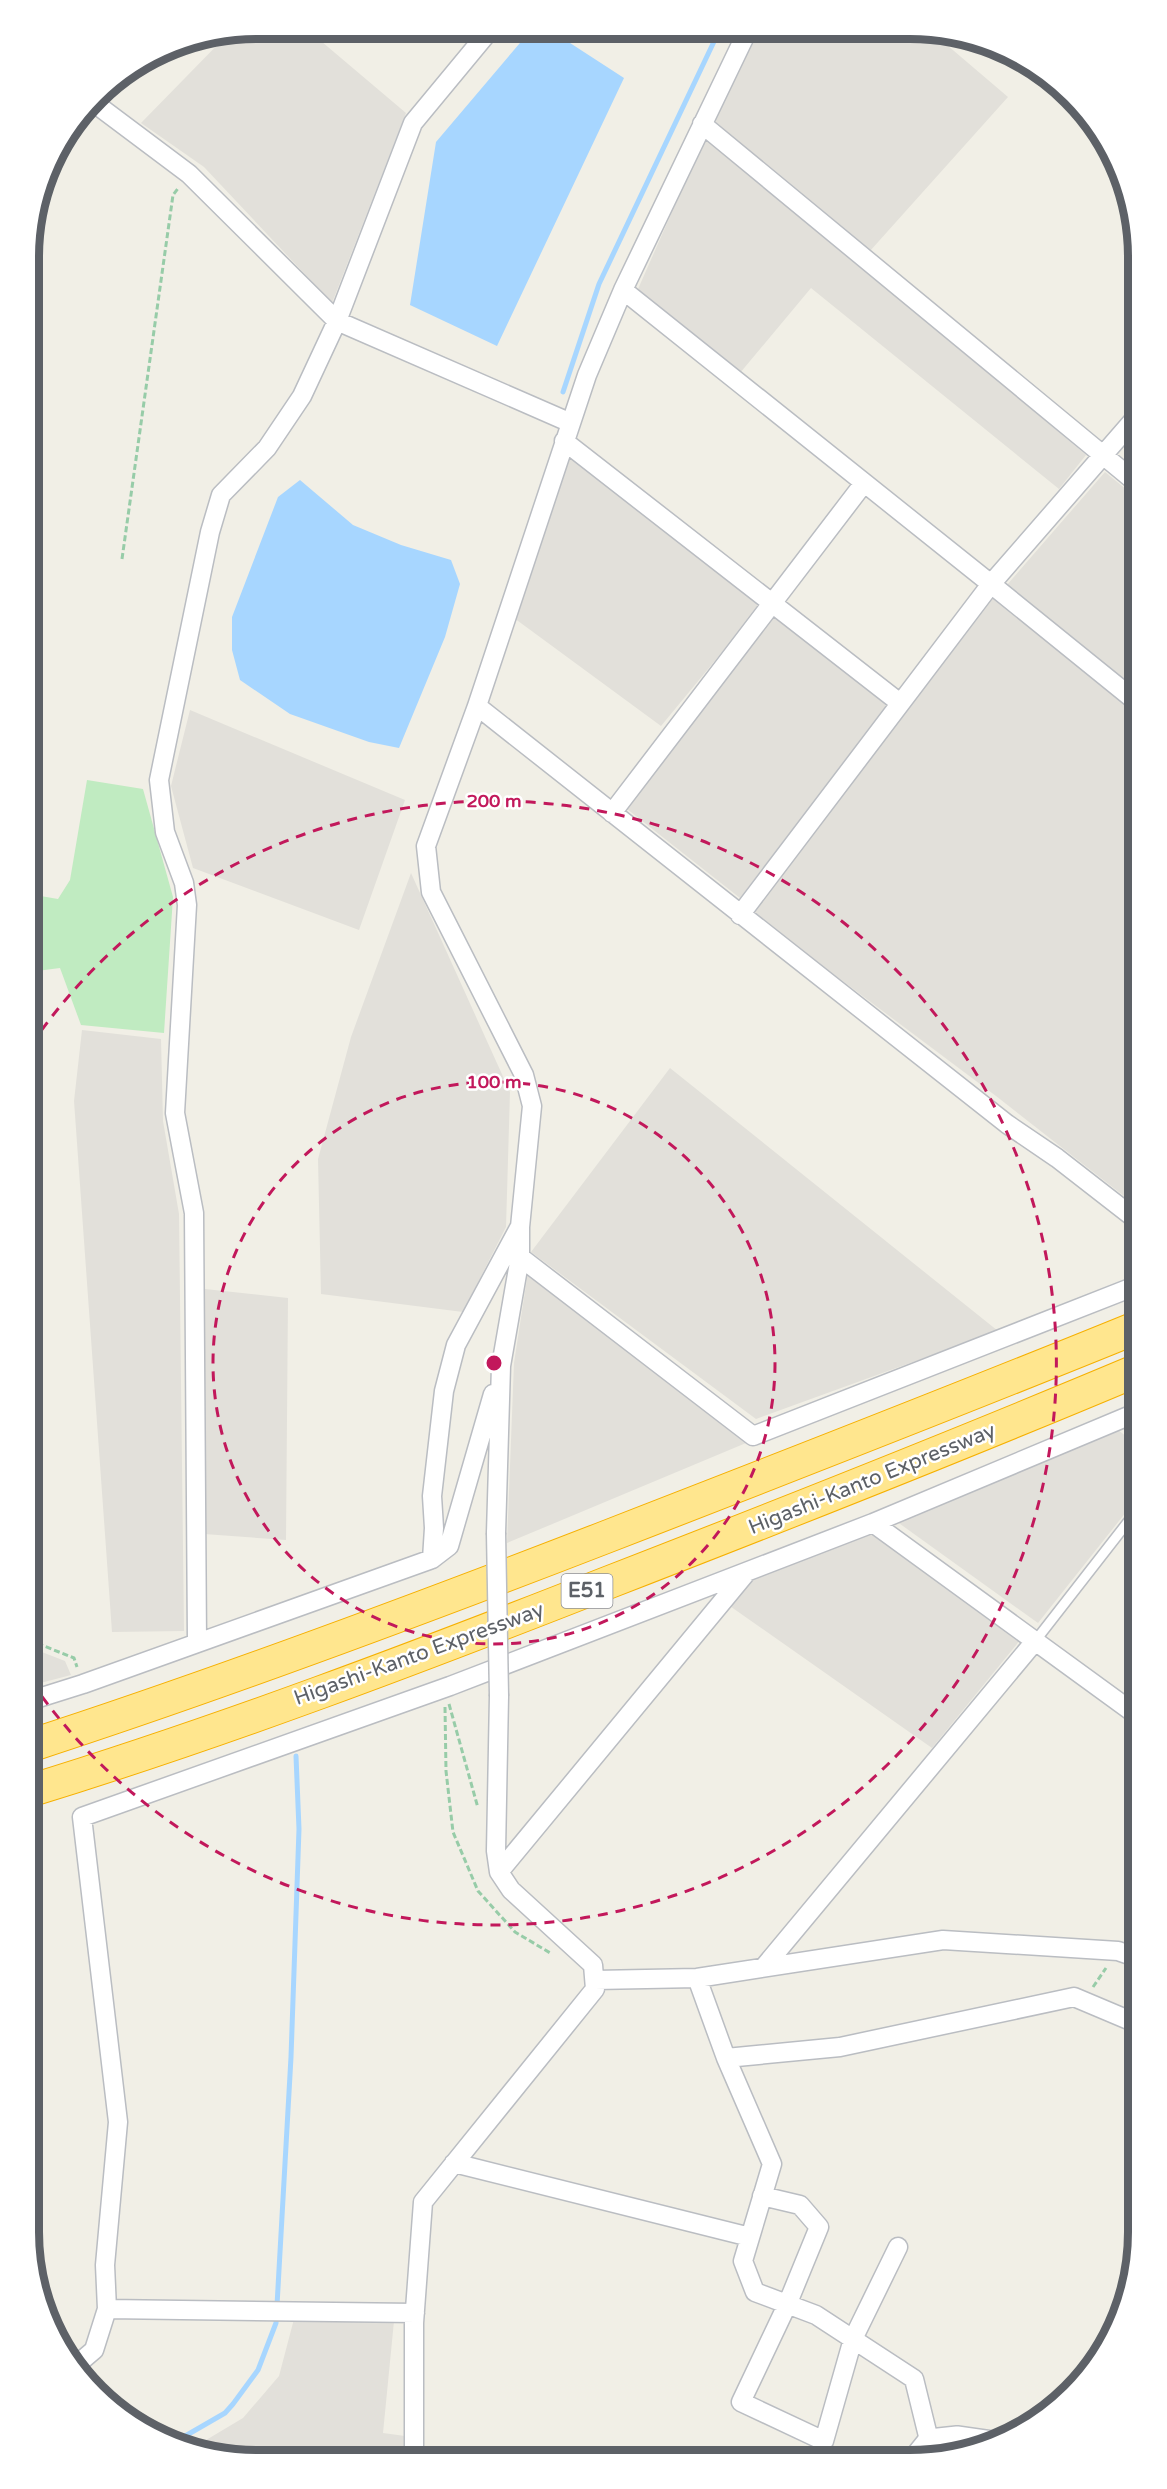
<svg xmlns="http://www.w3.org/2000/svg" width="1167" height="2489" font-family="'Varela Round',sans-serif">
<rect width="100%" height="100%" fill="#f1efe6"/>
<path fill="#e2e0da" d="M257 29H299L315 36 406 113 332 303 204 167 141 123 228 34Z
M758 32 954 33 957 34 947 45 1008 97 870 251 713 124Z
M706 135 1086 455 1059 489 811 288 740 373 638 289Z
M571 453 760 606 661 726 514 618Z
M1105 472 1138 499V691L1006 586Z
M995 596 1138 712V1207L996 1096 752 913Z
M773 616 888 704 740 898 627 809Z
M190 710 405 800 359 930 193 868 171 786Z
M411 873 510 1092 506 1227 463 1312 321 1294 318 1159 351 1037Z
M82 1030 161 1039 163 1121 179 1214 184 1631 112 1632 74 1101Z
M670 1068 998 1331 756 1419 531 1252Z
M528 1272 746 1443 507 1543 514 1363Z
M205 1289 288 1298 286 1540 204 1534Z
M1117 1429 1138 1446V1497L1038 1623 896 1521Z
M875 1530 1021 1639 932 1748 727 1604 751 1577Z
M29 1647 65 1661 71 1675 29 1686Z
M294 2319 394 2321 383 2433 405 2436 412 2457 213 2456 191 2449 243 2418 279 2376Z"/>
<path fill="#c0ebc1" d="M87 780 143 789 173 897 164 1033 81 1025 60 968 29 972V894L58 899 70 880Z"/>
<path fill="#a7d6ff" d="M531 30H550L624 78 497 346 410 305 436 142Z
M300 480 353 525 401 545 451 560 460 584 445 637 399 748 369 742 290 714 240 680 232 650V617L278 497Z"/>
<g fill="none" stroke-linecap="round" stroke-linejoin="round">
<path stroke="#a7d6ff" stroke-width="5" d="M563 392 599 284 719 31
M173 2443 225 2413 233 2404 258 2370 276 2323 291 2057 299 1829 296 1756"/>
<defs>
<path id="service" d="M1036 1640 1138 1509"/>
<path id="minor" d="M93 102 189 174 337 321 571 423
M702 124 1138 484
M623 290 991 584 1138 415
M564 441 900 703
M477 706 1007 1124 1057 1158 1138 1221
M612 813 864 483
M740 915 991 584 1138 703
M520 1257 753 1436 1138 1285
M873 1523 1138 1716
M496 1533 501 1366 520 1257V1227L532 1106 524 1075 431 892 426 846 477 706 587 375 623 290 747 32
M432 1559 434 1528 432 1496 444 1391 456 1345 519 1228
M197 1643 194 1213 175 1113 187 905 184 883 165 832 159 780 210 532 221 495 267 448 302 396 337 321 413 123 490 30
M29 1701 83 1684 432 1559 449 1546 493 1394
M499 1872 746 1573
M764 1967 1036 1640
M697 1978 726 2058 772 2164 743 2261 755 2292 816 2315 914 2379 929 2440
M595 1980 697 1978 943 1940 1118 1951 1138 1958
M726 2058 840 2047 1074 1997 1138 2024
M454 2163 750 2237
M762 2196 800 2205 819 2227 787 2305 741 2402 824 2441 853 2339 898 2247
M107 2309 415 2313
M74 2367 94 2350 107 2309 105 2265 118 2122 82 1817 450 1686 873 1523 1138 1412
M417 2457 414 2447V2323L423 2202 595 1989 593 1965 511 1890 499 1872 496 1851 499 1696"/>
<path id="tertiary" d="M913 2460 929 2440 957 2437 992 2442"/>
<path id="motorway" d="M29 1746C223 1683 415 1611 606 1537 784 1468 961 1399 1138 1327
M29 1791C224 1731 416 1658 607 1583 785 1514 962 1444 1138 1370"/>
</defs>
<use href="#service" stroke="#babdc2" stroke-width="12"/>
<use href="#minor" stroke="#babdc2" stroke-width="21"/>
<use href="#tertiary" stroke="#babdc2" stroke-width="24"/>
<use href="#motorway" stroke="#f6b000" stroke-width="34"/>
<path stroke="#97cca8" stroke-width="3" stroke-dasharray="6 3" stroke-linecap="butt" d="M122 559 173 195 179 187
M29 1640 74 1658 77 1667
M449 1704 478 1808
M445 1707 446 1771 453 1832 478 1891 515 1932 552 1954
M1093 1987 1106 1968"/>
<use href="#service" stroke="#fff" stroke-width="9"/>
<use href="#minor" stroke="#fff" stroke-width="18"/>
<use href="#tertiary" stroke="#fff" stroke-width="21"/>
<use href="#motorway" stroke="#ffe68e" stroke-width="32"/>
<defs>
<path id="minor-bridge" d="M496 1533 499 1696"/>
</defs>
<use href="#minor-bridge" stroke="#babdc2" stroke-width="21" stroke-linecap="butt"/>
<use href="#minor-bridge" stroke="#fff" stroke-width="18"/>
</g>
<g fill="none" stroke="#c2185b" stroke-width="3" stroke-dasharray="10 8">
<circle cx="494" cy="1363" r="281"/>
<path d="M31 1045A562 562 0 1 1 31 1681"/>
</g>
<g text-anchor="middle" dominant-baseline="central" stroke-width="5" stroke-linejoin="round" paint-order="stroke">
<rect fill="#fff" stroke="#8e9095" stroke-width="1.5" x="561.5" y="1574" width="51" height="34" rx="4.5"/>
<g font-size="20" font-weight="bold" fill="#5d6167">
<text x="587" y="1591">E51</text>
</g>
<g font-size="21" fill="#5d6167" stroke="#fff">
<text transform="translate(872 1479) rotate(-22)">Higashi-Kanto Expressway</text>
<text transform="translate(419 1654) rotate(-20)">Higashi-Kanto Expressway</text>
</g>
</g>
<path d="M0 0H1167V2489H0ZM257 39H910A218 218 0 0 1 1128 257V2232A218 218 0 0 1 910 2450H257A218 218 0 0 1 39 2232V257A218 218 0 0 1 257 39Z" fill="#fff" fill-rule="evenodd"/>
<path fill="none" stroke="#5d6167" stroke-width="8" d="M257 39H910A218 218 0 0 1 1128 257V2232A218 218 0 0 1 910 2450H257A218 218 0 0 1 39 2232V257A218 218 0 0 1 257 39Z"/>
<circle cx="494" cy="1363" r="9" fill="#c2185b" stroke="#fff" stroke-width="3"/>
<g font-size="18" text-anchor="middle" font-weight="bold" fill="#c2185b" stroke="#fff" stroke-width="5" stroke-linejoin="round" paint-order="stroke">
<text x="494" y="807">200 m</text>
<text x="494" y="1088">100 m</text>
</g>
</svg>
